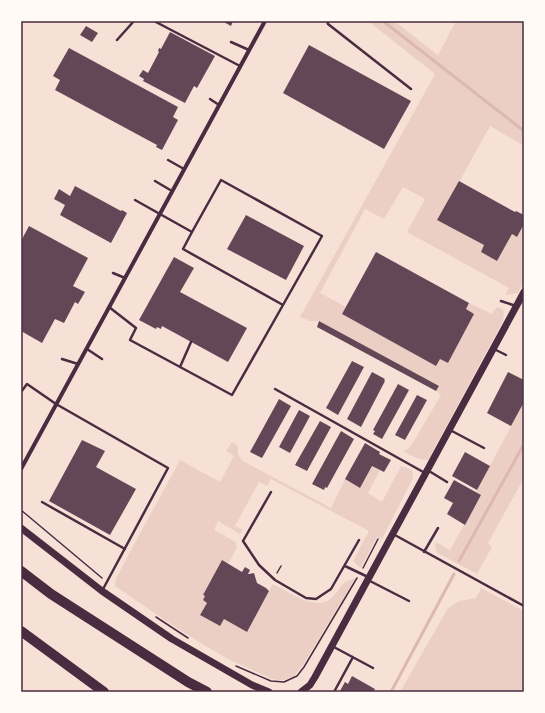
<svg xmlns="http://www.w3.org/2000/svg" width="545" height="713" font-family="'Roboto Condensed',sans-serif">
<rect width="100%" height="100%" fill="#f7e1d7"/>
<path fill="#ebcfc5" d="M368 21H394L438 55 456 21H524V146L490 126 438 220 484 245 481 252 497 261 512 234 517 237 524 224V282L518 293 505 295 509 288 407 232 425 199 403 187 384 219 365 209 320 293 346 307 342 314 436 366 440 359 448 363 474 314 466 309 469 303 492 314 496 308 499 307 504 311 503 321 428 460 419 459 402 451 408 449 412 444 441 395 436 391 439 387 320 321H310L300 317 435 74Z
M524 402V478L488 543 492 547 477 574 437 553 435 545 436 542 450 550 481 495 476 492Z
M232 442 238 446V455L243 461 331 508 345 479 360 488 372 466 380 470 368 493 382 502 401 466 412 470 413 478 382 539 377 537 361 567H359L353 561 369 531 271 479 267 486 259 482 235 526 243 530 240 534 218 521 214 530 236 542 237 547 228 564 222 561 203 595 205 596 203 600 207 603 200 615 219 626 224 619 247 632 273 584C291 593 320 616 336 593 342 585 343 580 355 579L303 665 293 677 284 680H278L270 678 228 659 204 645 169 623 115 586 116 578 180 460 220 482 234 456 226 451Z
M481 588 524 611V692H400L448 608 459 601 476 598Z"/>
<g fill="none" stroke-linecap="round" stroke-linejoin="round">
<path stroke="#dcb8b0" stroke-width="3" d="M383 21 524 131
M459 561 524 444
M391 692 454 574"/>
</g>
<path fill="#644757" d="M222 21H233L231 26Z
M86 26 98 33 92 42 80 35Z
M170 32 215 56 197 88 194 86 185 103 143 81 144 79 139 76 143 70 148 73 159 52 158 51 159 48 161 49Z
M309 45 411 101 384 149 283 93Z
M69 48 178 107 173 117 178 120 162 150 156 147 157 145 55 90 60 80 53 76Z
M459 181 515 212 516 211 524 215V224L517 237 512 234 497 261 481 252 484 245 437 220Z
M75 186 121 211 122 210 127 213 111 243 60 215 65 205 54 199 59 189 70 196Z
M246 215 304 246 286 280 227 249Z
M29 226 88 258 73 286 85 292 78 304 75 302 64 323 55 319 42 343 21 331V241Z
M376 252 469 303 466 309 474 314 448 363 440 359 436 366 342 314Z
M174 257 194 268 180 292 247 328 228 362 162 326 161 329 157 327 156 329 139 320Z
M319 321 439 386 436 391 317 327Z
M352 361 364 367 338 415 326 408Z
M372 372 385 379 384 380 385 381 361 427 347 419Z
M508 372 524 380V402L511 426 487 413Z
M398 384 409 390 382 439 373 434 375 431 373 430Z
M417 395 427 400 405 440 395 435Z
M279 399 291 406 262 458 250 452Z
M299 410 310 416 290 453 279 447Z
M320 421 331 427 307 471 295 465Z
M341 431 354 439 327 488 325 487 324 490 312 484Z
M82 440 105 451 96 467 136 489 110 535 49 501Z
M365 443 380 452 379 454 391 460 384 472 372 466 360 488 345 479Z
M465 452 490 466 477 490 452 476Z
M454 480 481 495 465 525 447 514 453 503 444 498Z
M222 560 242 572 245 567 250 570 248 574H249L254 573 257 583 266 588 269 591 247 632 224 619 220 626 200 615 207 603 203 600 205 596 203 595Z
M352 676 375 689 373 692H341L340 691 345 682 348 684Z"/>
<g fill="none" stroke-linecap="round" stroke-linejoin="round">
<path stroke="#4a2c40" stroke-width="1.5" d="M21 510 102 578
M363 568 378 539
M277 573 281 566
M156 617 188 638
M236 666 271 681 284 682 297 676 304 667 357 578"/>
<path stroke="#4a2c40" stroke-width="2.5" d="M154 21 240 66
M327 21 328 24 411 89
M117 40 134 21
M231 42 249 50
M210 99 219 105
M168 160 184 169
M155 181 172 191
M135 200 192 232 221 180 322 236 283 305 183 249 192 232
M113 273 125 278
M501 301 516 306
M109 307 136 328 130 340 232 395 283 305
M87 349 102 359
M494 349 506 355
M62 359 78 364
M180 367 191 342
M275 389 425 473
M21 392 27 384 56 404 168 468 102 591
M450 430 484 448
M429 471 447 482
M271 492 243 541 259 565 275 580 306 598 316 599 331 589 359 540
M42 502 125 549
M393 534 524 606
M424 552 438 528
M345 566 368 577
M368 580 409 601
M332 646 373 668
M334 692 353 657"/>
<path stroke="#4a2c40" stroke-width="4" d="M21 469 265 21"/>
<path stroke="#4a2c40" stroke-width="7" d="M21 528 102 591 172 639 252 685 269 692
M301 692 310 685 315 677 524 292"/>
<path stroke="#4a2c40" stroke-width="10" d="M21 571 51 594 188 682 207 692
M21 631 104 692"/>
</g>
<rect width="545" height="713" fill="none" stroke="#fffaf5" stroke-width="44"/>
<rect x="22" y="22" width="501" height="669" fill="none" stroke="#4a2c40" stroke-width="1.5"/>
</svg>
